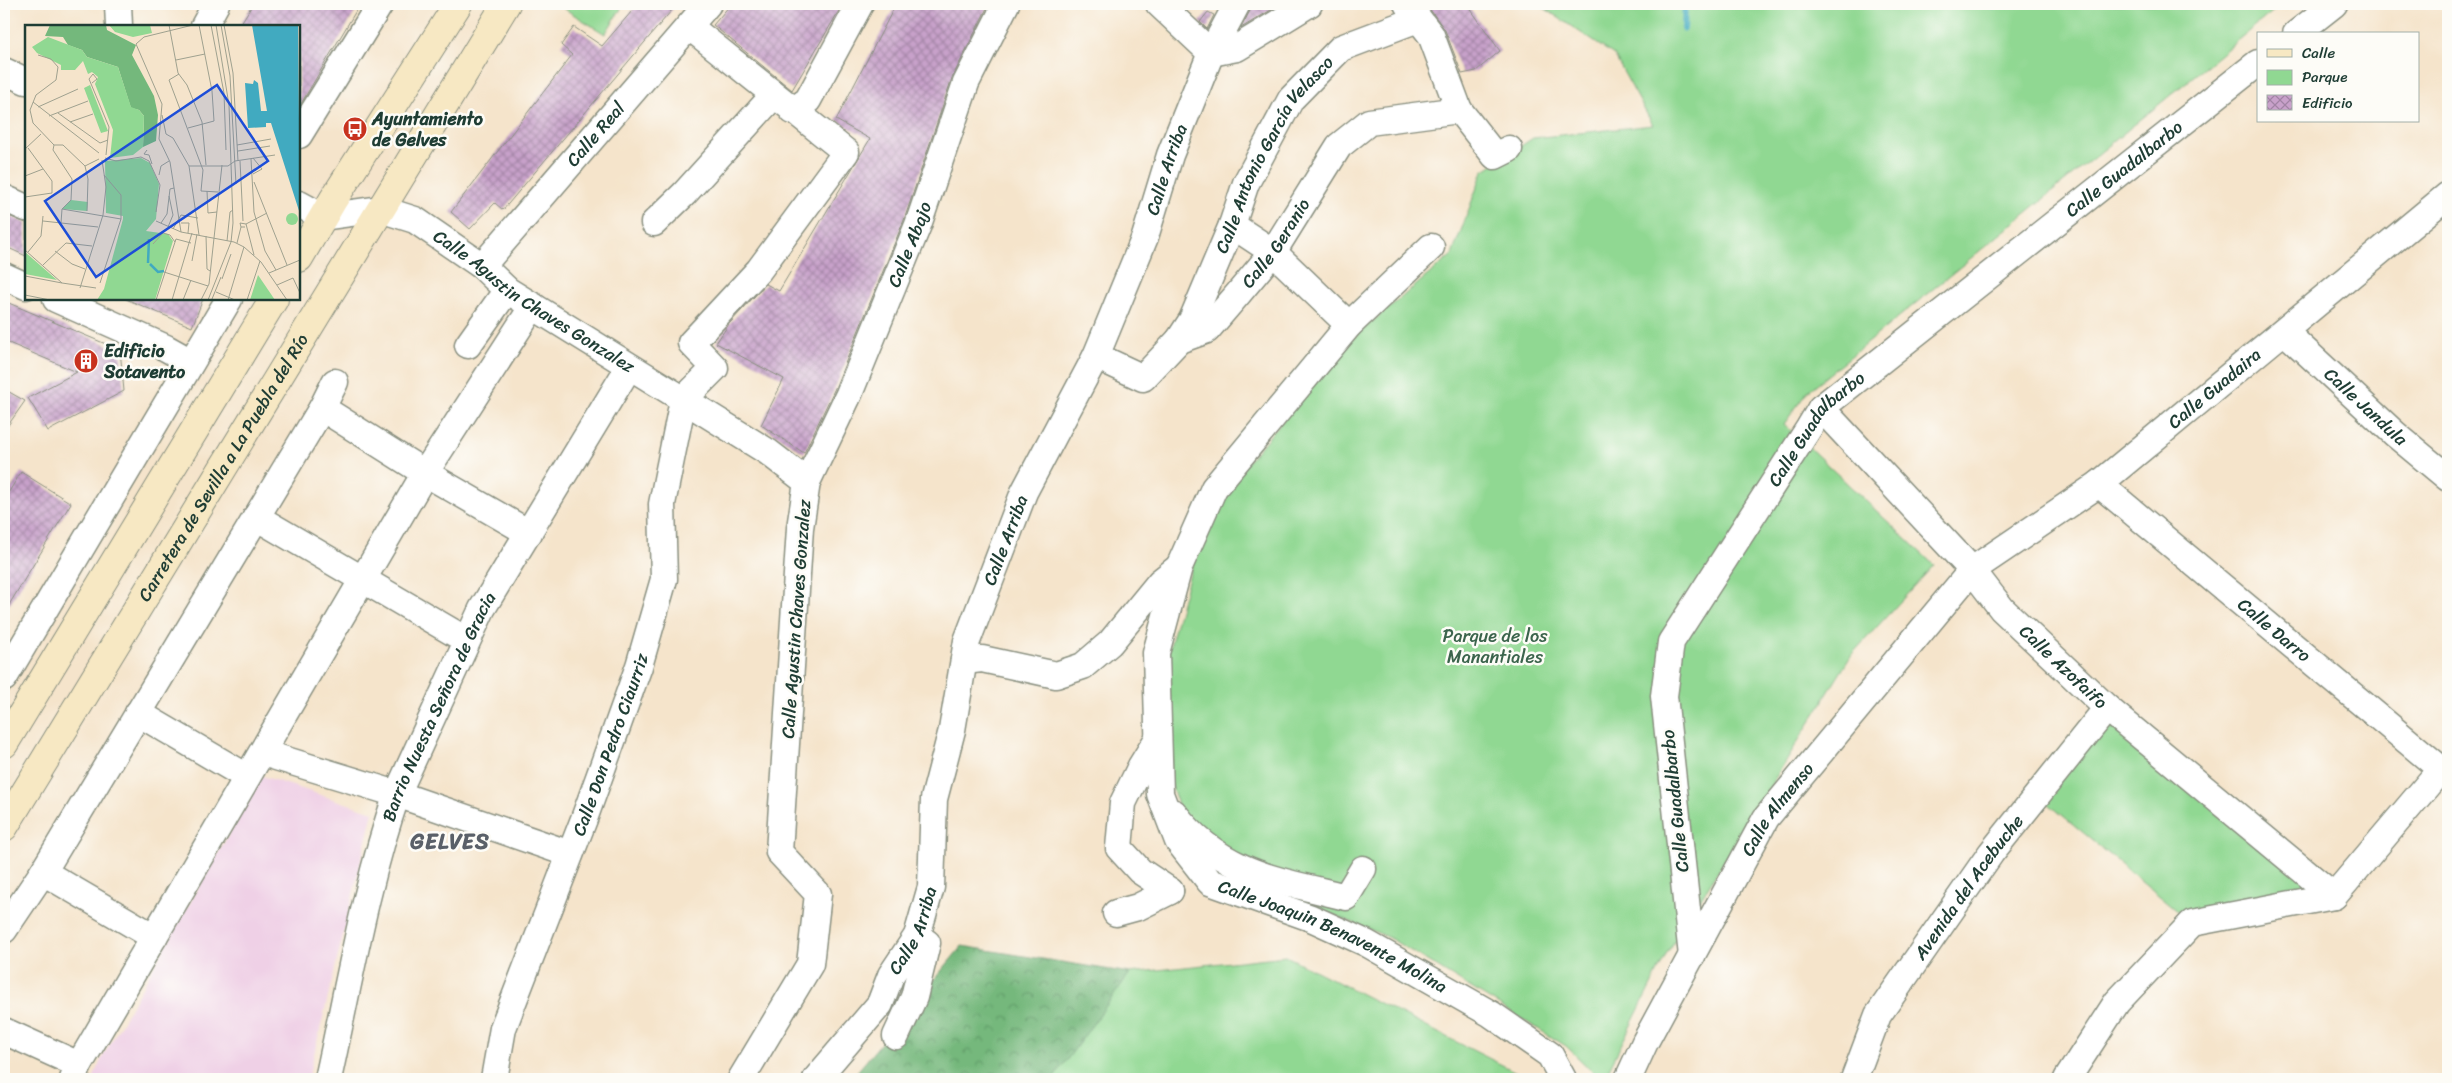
<svg xmlns="http://www.w3.org/2000/svg" width="2452" height="1083" font-family="Sriracha,sans-serif">
<defs>
<pattern id="forest-crowns" width="20" height="18" patternUnits="userSpaceOnUse" patternTransform="scale(1.25)"><rect width="20" height="18" fill="#74b87c"/><path d="M2 6a3 3 0 1 1 6 0M12 15a3 3 0 1 1 6 0" fill="none" stroke="#5f9766"/></pattern>
<pattern id="building-cross-hatch" width="8" height="8" patternUnits="userSpaceOnUse" patternTransform="scale(1.25)"><rect width="8" height="8" fill="#c8a1ca"/><path d="M0 0l8 8M0 8l8-8" fill="none" stroke="#a284a5"/></pattern>
</defs>
<rect width="100%" height="100%" fill="#fdfcf7"/>
<filter id="ink" filterUnits="userSpaceOnUse"><feTurbulence type="fractalNoise" baseFrequency=".02" numOctaves="2"/><feDisplacementMap in="SourceGraphic" scale="10" xChannelSelector="R" yChannelSelector="G"/><feConvolveMatrix kernelMatrix="1 2 1 2 8 2 1 2 1" color-interpolation-filters="sRGB"/></filter>
<filter id="wash" filterUnits="userSpaceOnUse"><feTurbulence type="fractalNoise" baseFrequency=".0096" numOctaves="4" result="noise"/><feDisplacementMap in="SourceGraphic" scale="20" xChannelSelector="R" yChannelSelector="G"/><feGaussianBlur stdDeviation="1.12" result="paint"/><feColorMatrix in="noise" values="0 0 0 0 0 0 0 0 0 0 0 0 0 0 0 0 0 1.4 0 .05"/><feComposite in="paint" operator="in"/></filter>
<g filter="url(#wash)">
<rect width="100%" height="100%" fill="#f5e4cb"/>
<path fill="#efd0e6" d="M262 776 373 812 308 1079H93L102 1058Z"/>
<path fill="url(#forest-crowns)" stroke="#4a7a58" d="M962 946 1130 973 1053 1079H851Z"/>
<path fill="#90d892" stroke="#588a63" d="M562 4H624L605 34 560 6Z
M1538 4H2282L1807 392 1784 424 1934 565 1852 654 1666 955 1604 1079H1600L1566 1046 1388 937 1287 896 1218 876 1194 849 1165 768 1162 675 1195 555 1220 494 1355 336 1452 255 1483 171 1533 138 1653 125 1614 55Z
M2107 708 2334 896 2192 923 2038 795Z
M1286 956 1522 1075 1521 1079H1053L1130 973Z"/>
<g fill="none" stroke-linecap="round" stroke-linejoin="round">
<path stroke="#41aac0" stroke-width="6" d="M1991 4 1993 6
M1684 29 1685 4"/>
</g>
<g id="blocks">
<path fill="url(#building-cross-hatch)" d="M253 4H360L299 107V26H239Z
M638 4H677L503 210 495 203 470 229 451 212 572 55 561 45 574 27 602 46Z
M731 4H843L792 90 713 25Z
M896 4H989L952 78 904 220 835 388 804 453 761 425 784 379 716 343 729 324 766 284 779 291 870 139 836 120Z
M1256 4H1281L1241 28 1251 9Z
M1426 4H1467L1500 51 1476 71 1462 74 1445 30Z
M1208 12 1214 15 1207 29 1200 22Z
M4 214 26 223V256L4 246Z
M126 299H203L192 327Z
M4 301 120 350 124 391 48 431 28 398 77 372 4 341Z
M4 389 25 401 4 431Z
M21 472 71 503 4 613V500Z"/>
</g>
</g>
<g filter="url(#ink)">
<use href="#blocks" fill-opacity="0" stroke="#8a9080" stroke-width="1"/>
<g fill="none" stroke-linecap="round" stroke-linejoin="round">
<defs>
<g id="street">
<path d="M118 4 119 26"/>
<path d="M1159 4 1211 53 1237 48 1309 4"/>
<path d="M1407 4 1431 35 1459 110 1495 156 1509 149"/>
<path d="M204 26 216 4"/>
<path d="M2296 34 2334 4"/>
<path d="M4 71 26 81"/>
<path d="M793 111 808 100 860 4"/>
<path d="M299 135 380 4"/>
<path d="M4 198 26 208"/>
<path id="s1" d="M299 204 323 217 380 209 415 220 482 266 507 290 768 452 807 482 800 528 779 852 818 894 810 964 741 1079"/>
<path d="M654 223 684 194 774 95"/>
<path d="M1232 225 1273 252 1349 325"/>
<path id="s2" d="M1431 247 1349 325 1214 488 1179 567 1156 653 1160 794 1178 841 1210 882 1311 918 1366 943 1491 1014 1550 1055 1563 1079"/>
<path id="s3" d="M482 266 708 4"/>
<path d="M4 276 26 286"/>
<path d="M56 299 166 348 191 362"/>
<path id="s4" d="M2285 332 2395 434 2448 478"/>
<path id="s5" d="M1179 340 1192 320 1232 225 1246 183 1291 99 1341 48 1418 19"/>
<path d="M468 345 507 290"/>
<path id="s6" d="M1096 356 1143 378 1179 340 1207 330 1238 294 1273 252 1339 146 1369 122 1459 110"/>
<path d="M322 408 425 473 529 533"/>
<path id="s7" d="M1821 408 1972 570 2002 609 2107 708 2334 896"/>
<path id="s8" d="M807 482 849 394 918 225 966 83 1006 4"/>
<path id="s9" d="M2099 484 2448 775"/>
<path d="M256 517 466 640"/>
<path d="M964 661 982 659 1056 675 1083 666 1110 643 1160 582 1179 567"/>
<path d="M4 678 229 299"/>
<path d="M138 713 247 777"/>
<path d="M1157 740 1141 766 1123 803 1119 848 1140 871 1170 891"/>
<path d="M263 753 397 794 570 854"/>
<path d="M1174 813C1220 873 1277 880 1346 897L1363 869"/>
<path d="M43 872 154 937"/>
<path d="M1116 913 1138 907 1170 891"/>
<path d="M4 930 43 872 322 408 335 382"/>
<path id="s10" d="M1692 956 1664 696 1671 642 1809 428 1821 408 2258 63"/>
<path d="M4 1031 79 1065"/>
<path d="M896 1036 914 997 927 943 917 936"/>
<path d="M73 1079 79 1065 425 473 533 306"/>
<path id="s11" d="M328 1079C349 984 365 886 397 794L482 609 629 367"/>
<path id="s12" d="M494 1079 503 1028 584 819 639 666 664 579 662 504 683 400 715 368 691 343 759 270 846 152 690 27"/>
<path id="s13" d="M816 1079 880 1004 891 975 917 936 931 887 934 799 952 730 967 641 1024 492 1096 356 1145 237 1170 155 1211 53 1237 4"/>
<path id="s14" d="M1628 1079 1645 1042 1766 818 1972 570 2099 484 2448 195"/>
<path id="s15" d="M1854 1079 1878 1015 1991 853 2107 708"/>
<path d="M2067 1079 2117 1002 2192 923 2334 896 2441 769"/>
</g>
<g id="secondary">
<path d="M299 258 333 200 458 4"/>
<path d="M4 744 274 299"/>
<path id="s16" d="M4 827 506 4"/>
</g>
</defs>
<use href="#street" stroke="#8a9080" stroke-width="29"/>
<use href="#secondary" stroke="#8a9080" stroke-width="30"/>
<use href="#street" stroke="#fff" stroke-width="26"/>
<use href="#secondary" stroke="#f7e8c3" stroke-width="28"/>
</g>
</g>
<defs>
<symbol id="bus-disc" viewBox="-11 -11 22 22"><circle r="9.5" fill="#c8321e" stroke="#fdfcf7"/><path d="M-5-6H5V4H4V6H2V4H-2V6H-4V4H-5ZM-3.5-4V0h7V-4ZM-3.5 1.2v1.5H-2V1.2ZM2 1.2v1.5H3.5V1.2Z" fill="#fff"/></symbol>
<symbol id="building-disc" viewBox="-11 -11 22 22"><circle r="9.5" fill="#c8321e" stroke="#fdfcf7"/><path d="M-4-6H4V6H1V3H-1V6H-4ZM-2.5-4.3h1.7v1.8h-1.7ZM.8-4.3h1.7v1.8H.8ZM-2.5-1h1.7V.8h-1.7ZM.8-1h1.7V.8H.8Z" fill="#fff"/></symbol>
</defs>
<g fill-rule="evenodd">
<use href="#bus-disc" x="341" y="115" width="28" height="28"/>
<use href="#building-disc" x="72" y="347" width="28" height="28"/>
</g>
<g text-anchor="middle" dominant-baseline="central" stroke-width="5" stroke-linejoin="round" paint-order="stroke">
<g font-size="18" font-weight="bold" fill="#1f3d34" stroke="#fdfcf7" text-anchor="start">
<text x="372" y="119">Ayuntamiento<tspan x="372" dy="21">de Gelves</tspan></text>
<text x="104" y="351">Edificio<tspan x="104" dy="21">Sotavento</tspan></text>
</g>
<g font-size="18" fill="#1f3d34" stroke="#fdfcf7">
<text stroke="none"><textPath href="#s3" startOffset="174">Calle Real</textPath></text>
<text stroke="none"><textPath href="#s5" startOffset="210">Calle Antonio García Velasco</textPath></text>
<text stroke="none"><textPath href="#s10" startOffset="980">Calle Guadalbarbo</textPath></text>
<text stroke="none"><textPath href="#s13" startOffset="990">Calle Arriba</textPath></text>
<text stroke="none"><textPath href="#s6" startOffset="245">Calle Geranio</textPath></text>
<text stroke="none"><textPath href="#s8" startOffset="259">Calle Abajo</textPath></text>
<text stroke="none"><textPath href="#s1" startOffset="266">Calle Agustin Chaves Gonzalez</textPath></text>
<text stroke="none"><textPath href="#s14" startOffset="921">Calle Guadaira</textPath></text>
<text stroke="none"><textPath href="#s4" startOffset="110">Calle Jandula</textPath></text>
<text stroke="none"><textPath href="#s10" startOffset="575">Calle Guadalbarbo</textPath></text>
<text stroke="none"><textPath href="#s16" startOffset="421">Carretera de Sevilla a La Puebla del Río</textPath></text>
<text stroke="none"><textPath href="#s13" startOffset="585">Calle Arriba</textPath></text>
<text transform="translate(796 619) rotate(-86)">Calle Agustin Chaves Gonzalez</text>
<text stroke="none"><textPath href="#s9" startOffset="228">Calle Darro</textPath></text>
<text stroke="none"><textPath href="#s7" startOffset="355">Calle Azofaifo</textPath></text>
<text stroke="none"><textPath href="#s11" startOffset="390">Barrio Nuesta Señora de Gracia</textPath></text>
<text stroke="none"><textPath href="#s12" startOffset="355">Calle Don Pedro Ciaurriz</textPath></text>
<text transform="translate(1675 801) rotate(-96)">Calle Guadalbarbo</text>
<text stroke="none"><textPath href="#s14" startOffset="309">Calle Almenso</textPath></text>
<text stroke="none"><textPath href="#s15" startOffset="225">Avenida del Acebuche</textPath></text>
<text stroke="none"><textPath href="#s13" startOffset="180">Calle Arriba</textPath></text>
<text stroke="none"><textPath href="#s2" startOffset="878">Calle Joaquin Benavente Molina</textPath></text>
</g>
<g font-size="18" fill="#3b644c" stroke="#fdfcf7">
<text x="1495" y="636">Parque de los<tspan x="1495" dy="21">Manantiales</tspan></text>
</g>
<g font-size="22" font-weight="bold" letter-spacing="1" fill="#5a6068" stroke="#fdfcf7">
<text x="450" y="841">GELVES</text>
</g>
</g>
<g transform="translate(25 25)">
<rect width="275" height="275" fill="#f5e4cb"/>
<path d="M233 250 250 275H225Z" fill="#90d892"/>
<path d="M25 0H81L82 5 111 20 107 30 129 71 133 90 131 116 118 122 119 91 114 85 106 83 93 42 62 32 57 25 43 20 38 12 20 11Z" fill="#74b87c"/>
<path d="M84 0H125L127 8 108 12 90 7ZM23 12 57 25 62 32 93 42 106 82 114 85 119 91 118 122 108 130 85 133 88 105 70 59 73 52 67 47 63 49 58 36 50 45H36V40L12 28 7 22ZM65 60 83 106 76 108 59 63ZM116 133 125 138 134 159 131 194 121 206 143 209 148 216 137 252 130 275H72L79 264 98 194V191L81 188 80 136ZM46 175 63 177 62 186 37 184ZM0 227 32 255 0 249Z" fill="#90d892"/>
<path d="M261 194a6 6 0 1 1 12 0a6 6 0 1 1-12 0Z" fill="#90d892"/>
<path d="M227 0H273L275 189 246 98H241V102L223 103 220 58 228 59 229 55 233 58 236 86H242Z" fill="#41aac0"/>
<path fill="none" stroke="#41aac0" stroke-width="2.5" d="M123 238 124 214M125 239 133 247 139 246"/>
<path fill="none" stroke="#9fa18f" stroke-width="1" d="M144 0 153 48 162 60 177 97 181 140M186 0 199 68 201 125M196 0 205 51 211 159M199 0 208 48 213 136M13 30 26 34 33 42 31 55 11 70 5 85 8 98 29 120M151 35 180 29M154 49 144 55 178 145 176 166 193 167M67 58 72 54 68 49 64 54 84 102 81 130M8 77 74 128M13 82 53 64M33 88 75 118 83 115M137 90 141 109 148 113 164 141H203L210 136 250 130M24 91 63 76M45 97 68 89M163 103 189 96 187 66 174 0M212 120 246 114M0 124 16 109M122 125 119 129 124 130 127 139M213 126 245 121M80 133 91 136 116 132 124 136 135 160 131 187M226 134 229 187 240 226 251 245M215 136 218 196M60 141 74 134M164 141 174 210M228 149 237 144 228 133M134 150 136 141 144 136M0 151 18 144M229 157 262 240M182 166 183 188 192 187M0 172 27 168V156L3 123M37 184 96 194M18 196 73 202M131 196 156 207 209 217 219 222 236 237 262 275M36 198 37 184 46 175 47 154 28 125 29 120H38L60 141 63 154 62 186M136 198 142 189 145 164 149 163M156 198H164L163 208M221 199 242 188M143 202 148 190 144 171M220 202H216L215 198 221 199 229 230M148 204 156 190 173 193M156 207 145 137 134 114 137 79 111 19 119 12 168 0M181 211 182 244 185 246M202 216 205 187 208 185M212 218 216 202M128 219 138 208 145 210 150 217M0 225 37 258 71 263M30 226 47 239 60 244M3 227 16 211 18 191M167 236 172 209M18 240 41 218 67 221M139 247 183 261M244 248 275 235M0 251 37 258M197 254 206 229M75 258 96 194V170L79 150M252 260 268 253 275 268M55 263 78 190 81 162 77 135M191 267 210 275M0 270 25 275M187 274 196 252M131 275 151 214 166 218M147 275 167 208M158 275 166 255M176 275 184 259 197 140M183 275 206 217 208 198 204 80 191 0M203 275 219 222M222 275 235 236"/>
<path fill="#1d4ed8" fill-opacity="0.15" stroke="#1d4ed8" stroke-width="2.5" d="M192 60 243 136 71 252 20 176Z"/>
<rect width="275" height="275" fill="none" stroke="#1f3d34" stroke-width="2.5"/>
</g>
<rect width="2452" height="1083" fill="none" stroke="#fdfcf7" stroke-width="20"/>
<rect x="2257" y="32" width="162" height="90" fill="#fdfcf7" stroke="#a4b0a9"/>
<rect x="2267" y="49" width="25" height="8" fill="#f7e8c3" stroke="#a4b0a9"/>
<text x="2302" y="58" font-size="15" fill="#1f3d34">Calle</text>
<rect x="2267" y="70" width="25" height="15" fill="#90d892" stroke="#a4b0a9"/>
<text x="2302" y="82" font-size="15" fill="#1f3d34">Parque</text>
<rect x="2267" y="95" width="25" height="15" fill="url(#building-cross-hatch)" stroke="#a4b0a9"/>
<text x="2302" y="108" font-size="15" fill="#1f3d34">Edificio</text>
</svg>
